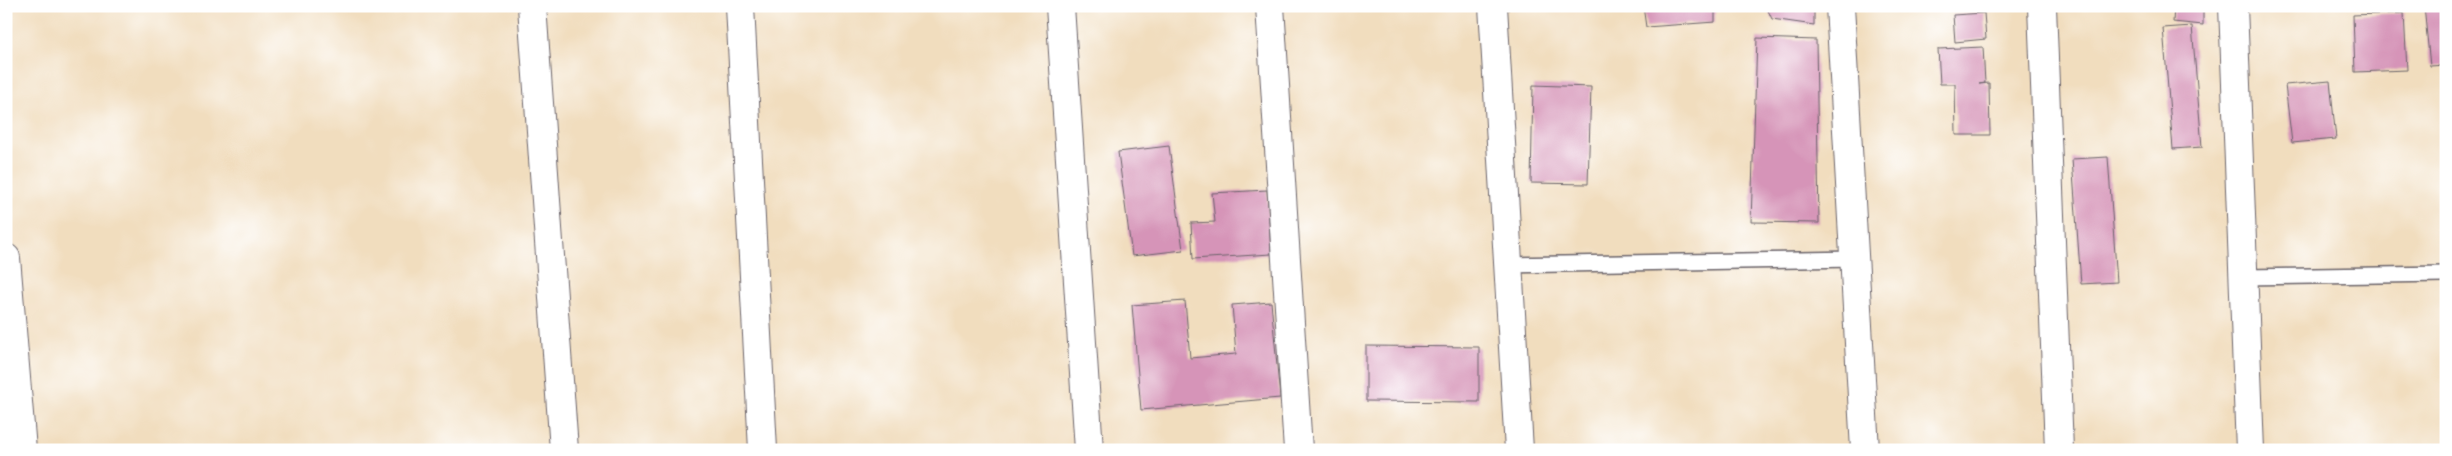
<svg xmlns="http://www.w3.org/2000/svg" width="2452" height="456" font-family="Caveat,sans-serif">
<rect width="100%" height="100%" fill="#fff"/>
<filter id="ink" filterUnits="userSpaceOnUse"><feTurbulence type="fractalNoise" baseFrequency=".02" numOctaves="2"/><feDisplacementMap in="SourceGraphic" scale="10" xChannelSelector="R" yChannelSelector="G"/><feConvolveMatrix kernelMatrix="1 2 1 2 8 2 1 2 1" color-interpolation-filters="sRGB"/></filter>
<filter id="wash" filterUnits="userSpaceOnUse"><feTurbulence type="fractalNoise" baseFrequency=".0096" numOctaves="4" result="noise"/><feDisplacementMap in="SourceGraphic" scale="20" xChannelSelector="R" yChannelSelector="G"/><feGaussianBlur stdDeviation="1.12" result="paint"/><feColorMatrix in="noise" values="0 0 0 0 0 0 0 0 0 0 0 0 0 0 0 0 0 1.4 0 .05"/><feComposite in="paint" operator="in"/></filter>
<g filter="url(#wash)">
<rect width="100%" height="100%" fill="#f1ddbe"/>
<g id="blocks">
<path fill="#d694b8" d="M1643 6H1715V22L1646 27Z
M1766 6H1814V25L1772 19Z
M2174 6H2203V25L2173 22Z
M2424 6H2446V65L2430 66Z
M1984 13 1986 39 1955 42 1953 15Z
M2404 13 2407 70 2355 72 2353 15Z
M2192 26 2202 147 2173 149 2163 28Z
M1757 38 1816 40 1819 223 1751 222Z
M1983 47 1985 83 1979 84 1989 83 1990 135H1956L1955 84H1940L1938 49Z
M2330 81 2336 139 2292 143 2285 85Z
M1533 85 1591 87 1588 184 1531 183Z
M1169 146 1183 250 1132 256 1118 152Z
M2108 157 2117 282 2081 284 2072 159Z
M1267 190 1271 254 1193 259 1191 223 1215 222 1212 193Z
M1185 301 1190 358 1236 354 1232 305 1271 302 1280 398 1141 410 1132 305Z
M1366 346 1479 347V402L1366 401Z"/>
</g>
</g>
<g filter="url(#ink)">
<use href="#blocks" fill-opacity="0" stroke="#6a6369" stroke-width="1"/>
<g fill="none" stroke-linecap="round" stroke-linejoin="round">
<defs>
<path id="service" d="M1508 265 1855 259
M2243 277 2446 274"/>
<path id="minor" d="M532 6 564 450
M740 6 763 450
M1060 6 1089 450
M1270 6 1298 450
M1493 6 1519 450
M1840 6 1865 450
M2042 6 2059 450
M2233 6 2250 450
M6 258 22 450"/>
</defs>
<use href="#service" stroke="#6a6369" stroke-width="18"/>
<use href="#minor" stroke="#6a6369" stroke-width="30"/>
<use href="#service" stroke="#fff" stroke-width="15"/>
<use href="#minor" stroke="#fff" stroke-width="28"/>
</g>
</g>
<rect width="2452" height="456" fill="none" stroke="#fff" stroke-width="25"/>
</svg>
